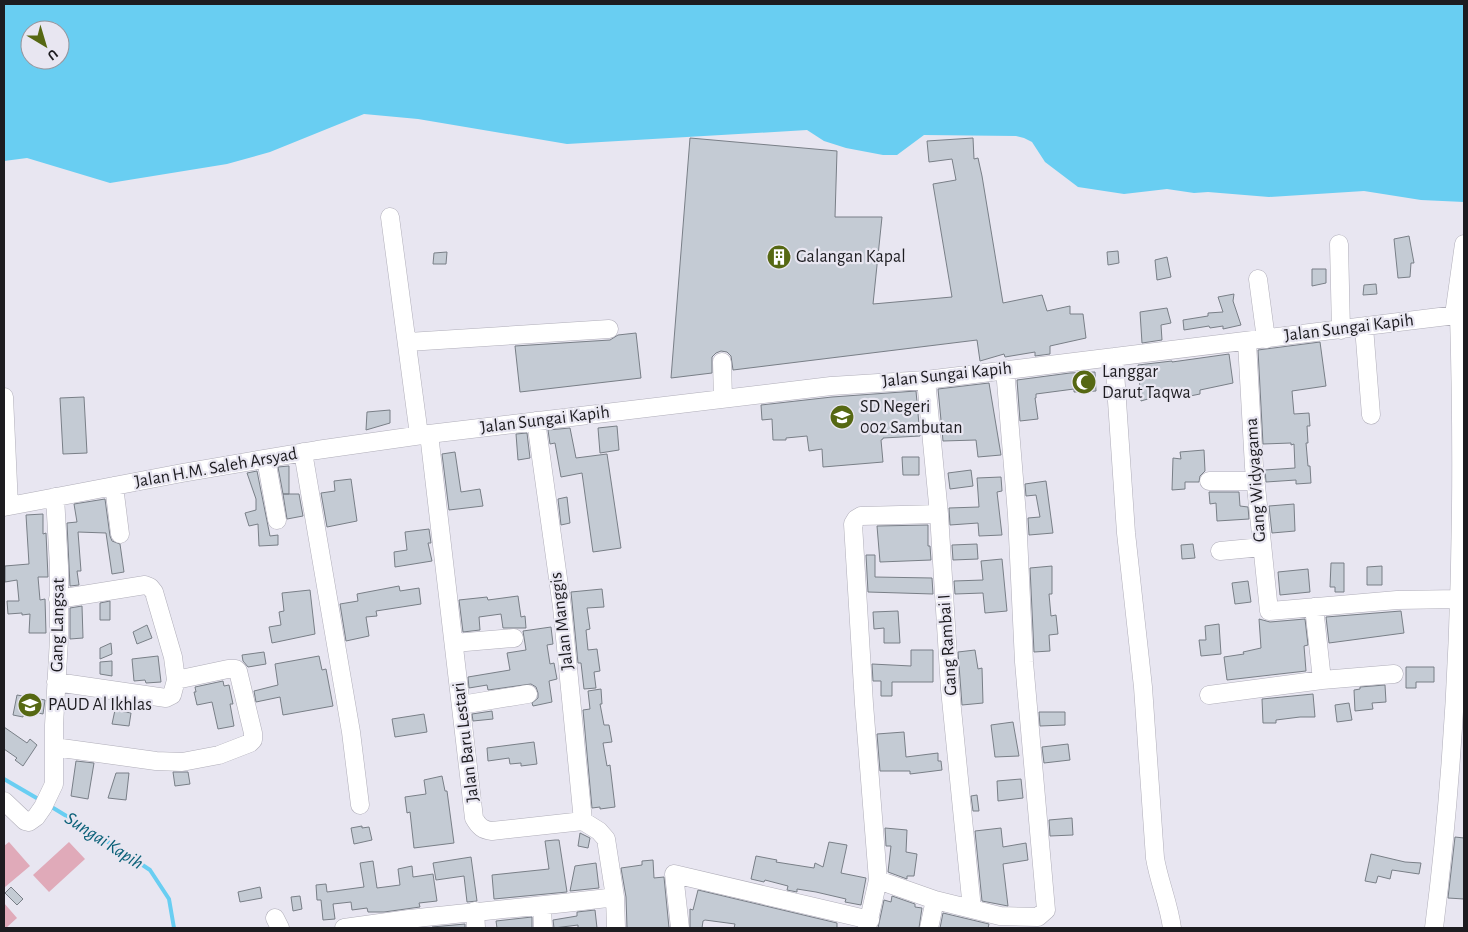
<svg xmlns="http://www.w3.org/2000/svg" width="1468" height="932" font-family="'Alegreya Sans',sans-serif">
<rect width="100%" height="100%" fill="#e8e6f1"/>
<path fill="#e0aab9" d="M9 842 30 866 5 887 4 885V846Z
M69 842 85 859 49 892 33 875Z
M4 903 17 918 6 928H4Z"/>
<path fill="#69cef2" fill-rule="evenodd" d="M4 4H1464V202L1421 200 1364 191 1269 197 1208 192 1194 193 1167 189 1124 194 1078 187 1045 162 1032 142 1024 138 1016 136 924 135 897 155H883L846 148 824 141 807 130 567 144 418 119 364 114 270 152 227 164 110 183 27 158 4 161ZM30 30H60V60H30Z"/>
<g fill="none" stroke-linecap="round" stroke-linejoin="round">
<path stroke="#69cef2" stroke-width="4" d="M4 779 40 800
M50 806 96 834 150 870 169 899 174 928"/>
</g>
<path fill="#c4cbd4" stroke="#797f87" d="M690 138 837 151 835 217H882L873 304 952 297 933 184 956 180 952 159 929 162 927 141 973 138 974 159 978 158 982 176 1003 303 1042 295 1047 311 1070 306V314H1083L1086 338 1050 346V354L1035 356V352L1005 357 1004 354 980 361 977 340 733 370 731 356 727 352 721 351 716 353 712 357V373L671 378Z
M1409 236 1414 263H1411L1410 277 1398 278 1394 239Z
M1118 251 1119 263 1108 265 1107 252Z
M447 252 446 264H433L434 253Z
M1167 257 1171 277 1157 280 1155 260Z
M1312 269H1326V283L1312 286Z
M1376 284 1377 294 1363 295 1364 285Z
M1234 294 1233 301 1241 325 1223 329V326L1210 328 1209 326 1184 330 1183 320 1208 316V313L1223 312 1218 297Z
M1167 308 1171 323 1161 325 1162 340 1142 343 1140 312Z
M636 333 641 378 520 392 515 346 610 340 618 335Z
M1320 342 1326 386 1292 391 1294 414 1309 413 1310 426H1307L1308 443H1306L1308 466H1310L1311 483 1296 484V480L1266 482 1265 470 1295 468 1294 444 1291 445V443L1263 444 1258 350Z
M1229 354 1233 383 1200 390V394L1185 397V390L1158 394V396L1141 401 1138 365 1172 361V362Z
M1095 372 1096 391 1074 392V389L1036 394V398H1035L1038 419 1020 421 1017 380 1070 373Z
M989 383 1001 455 978 457 976 440 943 441 938 389Z
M916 391 920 436 883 438V439L881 440 883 462 823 467 822 449 809 451 807 436 786 438V440H773L772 419 762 420 761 405 832 397Z
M84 397 87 453 63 454 60 398Z
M390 410V423L366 430 367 412Z
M617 426 619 450 600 453 598 428Z
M570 428 576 458 607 454 621 548 593 552 582 473 561 477 555 443 550 444 548 430Z
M527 433 530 458 518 460 516 434Z
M1204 450 1205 471 1200 476 1199 482H1185V489L1172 490 1173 458 1181 459 1180 452Z
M455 452 461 492 480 489 483 506 449 510 442 454Z
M902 457H919V475H903Z
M289 466V494H283L278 467Z
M971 470 973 486 950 489 948 473Z
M257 471 270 536 278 535V545L259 546 258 524 249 526 245 513 256 510V499L247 473Z
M1001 477 1002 491 997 492 1002 535 979 536 978 523 950 525 949 508 979 507 977 478Z
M351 479 357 521 327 527 321 493 335 491 334 481Z
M1046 481 1053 533 1029 535 1028 518 1040 517 1036 495 1026 496 1025 484Z
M1209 492H1239L1240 506 1248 507 1249 519 1217 521 1216 503 1210 504Z
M283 494H299L303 516 287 519Z
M567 497 570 523 561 525 558 499Z
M105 499 110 536 112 541 120 544 124 572 112 574 106 533 78 532 81 571H77L79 585 70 586 67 523 77 522 74 504Z
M1294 504 1295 531 1272 533 1269 506Z
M43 514V534L46 533 48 577H38L40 600 45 599 46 633H29L30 614 22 615V613L8 614 7 601H19L17 580 5 582V566L29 564 26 515Z
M928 525V546H930L931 560 880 562 877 526Z
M429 529 431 543H428L432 561 395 567 394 552 407 550 405 532Z
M977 544 978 559 953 560 952 545Z
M1193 544 1195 558 1182 559 1181 545Z
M866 555H875V577L932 578 933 594 868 592Z
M1002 559 1007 611 985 613 983 593 955 594 954 581 983 580 981 561Z
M1331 563H1344V592H1335V587H1330Z
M1052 566V594H1049L1051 616 1056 615 1058 634 1049 635 1050 651 1034 652 1030 568Z
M1382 566V585H1367V567Z
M1308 569 1310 592 1280 595 1278 572Z
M1248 581 1251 602 1235 604 1232 583Z
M399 586 400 591 419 588 421 604 376 611 377 616 366 617 369 636 346 641 340 604 358 601 357 594Z
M602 589 604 607 587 608 590 629 586 630 588 650 597 649 600 671 594 672 596 688 584 689 581 663H578L571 592Z
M310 590 315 634 272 643 269 627 281 625 279 612 284 611 282 593Z
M518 596 521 617 525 616 526 628H503L501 614 479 617 480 630 463 632 459 600 487 597 488 600Z
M110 601V620H100V603Z
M82 606 83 638 70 639V608Z
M898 611 900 643H884V628L874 629 873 612Z
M1401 611 1404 633 1329 643 1326 617Z
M1259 619 1270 622 1305 619 1308 645 1304 646 1306 671 1227 680 1224 657 1244 654 1243 652 1261 648Z
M1219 624 1221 654 1201 656 1199 640H1206L1205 626Z
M147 625 152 638 137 644 133 632Z
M551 627 553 644 547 645 550 664 554 663 557 679 549 681 552 702 533 706 532 703 538 698V693L536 687 531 684 488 690 487 685 469 688 468 677 510 670 507 653 526 650 523 631Z
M111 643 112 654 100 659V648Z
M911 650H933V682H892V696H881V681H873L872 664 911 666Z
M975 650 978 669 982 668 983 703 962 705 958 652Z
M264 652 266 664 248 667 243 661 242 655Z
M158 656 161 682 146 683 145 680 134 681 132 659Z
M319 656 322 670 326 669 333 706 283 715 280 697 256 702 254 691 278 685 275 664Z
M112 661V676L100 674V662Z
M1406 667H1434V682H1416V688H1406Z
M223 681 224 686 229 685 233 704H230L234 726 218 729 212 702 197 705 194 692H196L195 687Z
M1385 685 1386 702 1372 703 1373 709 1355 711 1354 690 1360 689V687Z
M601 689 602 704H600L604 725H609L612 742 603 743 607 766 610 765 615 807 600 809V807L592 808 583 710 590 709 588 691Z
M1313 694 1315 717H1300L1276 720V723H1263L1262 699Z
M17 695 45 700 43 714 24 710 23 717 13 715Z
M1349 703 1352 720 1337 722 1335 705Z
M115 710 131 713 129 726 112 724Z
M492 711 493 719 473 721 472 714Z
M1039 712H1065V725L1040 726Z
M424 714 427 732 395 737 392 719Z
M1013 722 1019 756 995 757 991 725Z
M4 727 27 743 30 739 37 745 23 766 15 760 17 758 4 749Z
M904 732 906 757 938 753V761H941L942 770 910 774V771H880L877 734Z
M534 742 537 764 521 766V763L510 764 509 758 488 761 487 748Z
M1068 744 1070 760 1044 763 1042 747Z
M76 761 94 763 88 799 71 796Z
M173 772H188L190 784 175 786Z
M116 773H129L126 800 108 798Z
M442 776 445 791H447L454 843 414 848 410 812 407 813 405 797 426 794 424 780Z
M1021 779 1023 798 998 801 997 781Z
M977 795 979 811H973L971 796Z
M1072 818 1073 835 1050 836 1049 820Z
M362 826V828L369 827 372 840 354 844 351 828Z
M885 828 907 830 906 852 917 854 914 876H907V879L888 872 891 846H886Z
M1001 828 1003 847 1026 843 1028 860 1003 864 1008 906 982 901 975 831Z
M580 833 590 838 588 848 578 846Z
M1455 837 1464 838V899L1448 898Z
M555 840H559L567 892 494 899 492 875 549 869 545 841Z
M829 842 847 845 841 873 866 878 861 905 845 902 846 899 816 892 797 889V892L787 890 788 886 765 880 764 882 751 879 756 856 777 860 776 862 814 868 815 863 823 867Z
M1371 854 1405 862 1421 863 1419 874 1392 870 1390 879 1378 876 1376 883 1365 881Z
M471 857 477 901 467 902 464 876 436 880 433 863Z
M653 860 654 878 664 877 669 928H627L626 897 621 868 642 865V861Z
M373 861 377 888 400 885 398 869 412 866 413 877 433 874 437 901 419 903 420 907 384 912H368L367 908 352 910 351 902 333 904 335 919 323 920 321 900H317L316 885 326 884 327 892 364 887 360 863Z
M596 863 599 888 570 891 575 866Z
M11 887 23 899 17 905 5 893Z
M260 887 262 898 240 902 238 892Z
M698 890 837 923V928H734L735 924 705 920 703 921 702 928H690V909L693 910Z
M300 896 302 909 293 911 291 897Z
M892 896 915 904V907L922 908 919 928H878L884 900 891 902Z
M595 910 597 928H578V925L554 928 553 920 577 916V912Z
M943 913 989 924 988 928H940Z
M532 917V928H497L496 921Z
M465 924V928H432V927Z"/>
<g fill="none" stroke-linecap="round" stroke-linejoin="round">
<defs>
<path id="minor" d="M390 217 419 435
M1339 244 1341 330
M1258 279 1266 339
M1454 315 1464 244
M1364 327 1371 415
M408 342 609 329
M1247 342 1254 467 1269 611 1397 600 1459 599
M1114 357 1126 533 1143 687 1155 858C1159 882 1169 904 1172 928
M722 362 723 399
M926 380 939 514 950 689 972 909
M4 397 9 506
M536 421 562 607 583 821
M429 434 474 818C479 827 483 830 492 831L583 821 599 831 606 839 615 897 616 928
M303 452 351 732 360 805
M266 459 277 520
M1209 481H1256
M114 486 120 534
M4 507 182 473 317 450 429 434 831 386 926 380 1464 314
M1220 551 1262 547
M1314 607 1322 680
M454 643 514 638
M56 682 166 698 172 695 176 680 173 657 154 592 150 587 145 585 58 599
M1209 695 1322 680 1394 674
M461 705 528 694
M54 747 156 761 182 762 219 755 250 743 253 740V733L238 671 236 669H228L176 680
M4 801 25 821 29 822 36 817 43 807 54 784V725L59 639V566L55 497
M878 880 935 900 1000 916 1038 917 1046 910 1024 662 1017 515 1005 369
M542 907 543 928
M475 911 476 928
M275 918 280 928
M409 919C478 911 546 906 615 897
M344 928 409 919 410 928
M680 928 674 874 870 920
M867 928 878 880 864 704 853 524 856 519 861 516 939 514
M929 928 935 900
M1434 928C1460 725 1465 519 1459 315"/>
</defs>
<use href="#minor" stroke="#b0aeb9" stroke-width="19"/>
<use href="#minor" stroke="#fff" stroke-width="18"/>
</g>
<defs>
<symbol id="building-disc" viewBox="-11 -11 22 22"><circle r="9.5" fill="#566813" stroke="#e8e6f1"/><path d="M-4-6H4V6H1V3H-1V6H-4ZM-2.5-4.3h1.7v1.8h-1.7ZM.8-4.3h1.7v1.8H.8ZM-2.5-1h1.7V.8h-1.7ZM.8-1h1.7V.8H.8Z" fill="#fff"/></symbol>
<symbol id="mosque-disc" viewBox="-11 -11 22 22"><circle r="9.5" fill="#566813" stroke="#e8e6f1"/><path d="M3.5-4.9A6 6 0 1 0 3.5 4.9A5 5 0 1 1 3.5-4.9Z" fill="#fff"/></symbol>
<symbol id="school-disc" viewBox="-11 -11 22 22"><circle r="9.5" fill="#566813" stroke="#e8e6f1"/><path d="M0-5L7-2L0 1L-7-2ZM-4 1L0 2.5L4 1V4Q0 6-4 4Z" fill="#fff"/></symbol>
</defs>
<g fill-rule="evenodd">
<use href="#building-disc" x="765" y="243" width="28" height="28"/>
<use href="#mosque-disc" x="1070" y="368" width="28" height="28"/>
<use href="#school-disc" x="828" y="403" width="28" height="28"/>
<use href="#school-disc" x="16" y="691" width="28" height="28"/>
</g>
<g text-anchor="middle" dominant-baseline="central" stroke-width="4.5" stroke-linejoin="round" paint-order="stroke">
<g font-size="18" fill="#1d1c20" stroke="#e8e6f1" text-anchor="start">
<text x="796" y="257">Galangan Kapal</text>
<text x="1102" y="372">Langgar<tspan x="1102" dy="21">Darut Taqwa</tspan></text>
<text x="860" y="407">SD Negeri<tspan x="860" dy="21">002 Sambutan</tspan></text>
<text x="48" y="705">PAUD Al Ikhlas</text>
</g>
<g font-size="18" fill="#1d1c20" stroke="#e8e6f1">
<text transform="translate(1349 328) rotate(-7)">Jalan Sungai Kapih</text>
<text transform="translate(947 375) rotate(-6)">Jalan Sungai Kapih</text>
<text transform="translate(545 420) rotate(-7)">Jalan Sungai Kapih</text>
<text transform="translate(216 468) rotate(-10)">Jalan H.M. Saleh Arsyad</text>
<text transform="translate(1256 480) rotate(-94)">Gang Widyagama</text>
<text transform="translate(562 621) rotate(-97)">Jalan Manggis</text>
<text transform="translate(58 625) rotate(-89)">Gang Langsat</text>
<text transform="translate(948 645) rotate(-94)">Gang Rambai I</text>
<text transform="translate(466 742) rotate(-97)">Jalan Baru Lestari</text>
</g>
<g font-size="19" font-style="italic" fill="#0a6078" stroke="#e8e6f1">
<text transform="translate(104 841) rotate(33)">Sungai Kapih</text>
</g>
</g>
<rect width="1468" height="932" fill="none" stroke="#1d1c20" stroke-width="10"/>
<g transform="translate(45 45) rotate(142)"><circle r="24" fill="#e8e6f1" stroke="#97959d"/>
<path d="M0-4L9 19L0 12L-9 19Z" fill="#566813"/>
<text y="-8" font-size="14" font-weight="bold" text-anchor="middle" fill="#1d1c20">U</text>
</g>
</svg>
